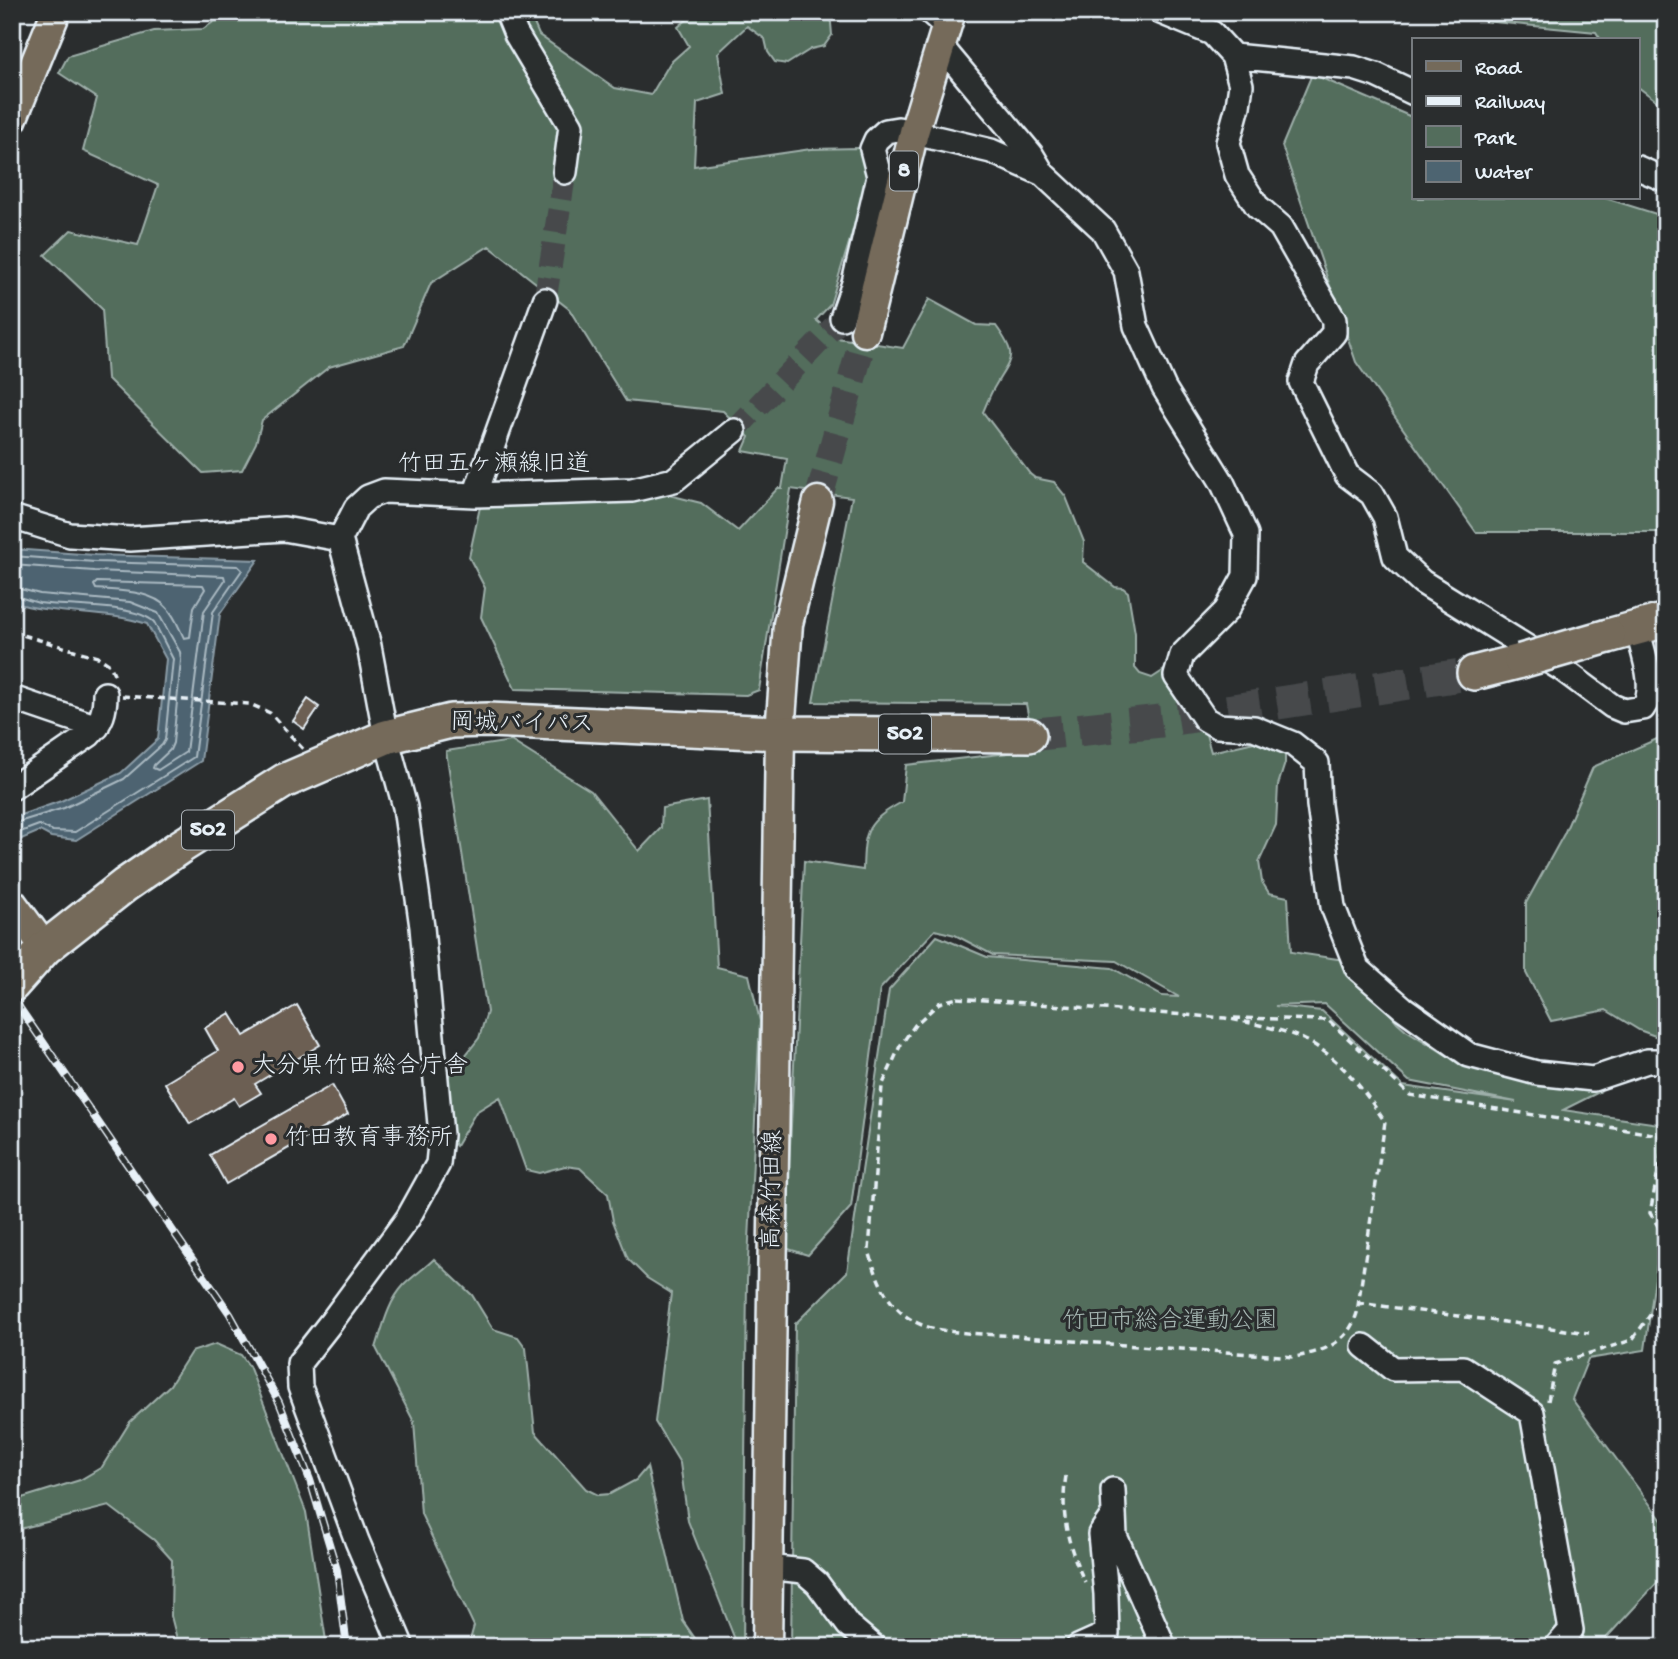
<svg xmlns="http://www.w3.org/2000/svg" width="1678" height="1659" font-family="'Gochi Hand','Klee One',sans-serif">
<rect width="100%" height="100%" fill="#2a2d2e"/>
<filter id="ink" filterUnits="userSpaceOnUse"><feTurbulence type="fractalNoise" baseFrequency=".0143" numOctaves="2"/><feDisplacementMap in="SourceGraphic" scale="14" xChannelSelector="R" yChannelSelector="G"/><feConvolveMatrix kernelMatrix="1 2 1 2 8 2 1 2 1" color-interpolation-filters="sRGB"/></filter>
<g filter="url(#ink)">
<path fill="#536d5c" stroke="#9eafaa" stroke-width="2" fill-rule="evenodd" d="M228 12H529L539 35 615 88 651 95 670 63 689 46 678 27 690 17 689 12H830L832 35 824 46 811 49 787 64 775 62 768 52 765 39 747 26 718 53 725 94 697 103 694 166 811 149 859 148 868 181 830 305 816 320 837 338 903 348 929 299 976 325 996 326C1018 356 1012 357 995 386 990 394 987 403 983 412L1030 474 1035 478 1054 482 1066 497 1084 542 1083 562 1115 587 1123 588 1128 592 1135 633V668L1140 674 1152 678 1175 663 1200 713 1211 752 1267 739 1285 749V763L1278 785 1276 825 1259 862 1262 882 1269 893 1288 897 1291 952 1344 960 1358 974 1397 1022 1406 1030 1445 1054 1599 1092 1563 1110 1666 1125V1200L1645 1350 1588 1359 1572 1399 1666 1526V1573L1598 1647H791L795 1324 847 1272 889 990 937 936 987 957 1112 968 1162 996 1179 997 1116 961 993 955 955 935 935 930 880 989 851 1207 808 1255 785 1248 804 861 863 870C864 830 866 822 902 802L906 765 1035 750 1026 704 813 702 852 497 791 489 759 690 746 695 515 689 481 617 485 588 469 557 480 507 665 494 701 503 738 531 778 488H782L787 459 743 451 749 437 723 411 626 401 569 309 489 246 431 283 404 346 329 367 262 420 256 443 242 470 203 473 107 378 102 309 45 255 71 230 138 245 158 185 83 151 97 98 59 73 68 56 154 31 203 29ZM1325 1004 1409 1081 1516 1102 1403 1086 1322 1011 1275 1006Z
M1468 12H1666V108L1638 87V40H1601L1596 32 1484 21Z
M1312 74 1414 118V198H1605L1666 217V532H1476L1356 362 1282 146Z
M1666 735V1040L1639 1030 1606 1010 1551 1021 1526 973V903L1564 834 1593 767Z
M511 741 591 791 639 851 661 828 662 808 707 800 717 967 749 975 760 1021 747 1280 743 1647H738L688 1521 680 1463 655 1422 671 1293 647 1278 628 1259 613 1221 608 1194 580 1168 565 1166 539 1173 526 1170 500 1097 476 1112 456 1146 448 1136 446 1080 479 1038 487 1012 446 751Z
M434 1259 472 1295 493 1329 518 1337 526 1348 535 1432 586 1489 598 1495 610 1494 636 1480 647 1467 683 1621 701 1647H468L474 1626 421 1514 414 1422 376 1348C383 1326 388 1302 404 1285 413 1276 425 1268 434 1259Z
M216 1344 241 1355 249 1366 306 1512 327 1647H179L171 1616 172 1560 154 1540 109 1506 12 1531V1501L80 1480 102 1467 130 1422 170 1385 191 1352Z"/>
<path fill="#4d6471" stroke="#8b9ca7" stroke-width="2" d="M12 549 95 555 258 560 220 614 201 761 76 840 51 837 40 831 12 843V818L61 801 121 773 158 739 166 659 147 624C104 610 56 616 12 602Z"/>
<g fill="none" stroke-linecap="round" stroke-linejoin="round">
<path stroke="#aab9c2" stroke-width="2" d="M12 556 95 562 238 566 242 570 213 612 194 757 75 832 53 831 39 825 12 835
M12 565 94 571 224 576 225 580 204 611 186 752 158 770 153 768 154 765 170 750 173 743 181 660 180 652 158 613 130 602 40 594 12 587
M97 582 203 585 205 589 194 607 190 637 184 638C179 628 175 616 167 608 152 590 118 591 96 589L94 585Z
M12 596C22 597 30 601 39 603 66 607 136 604 154 622L173 659 165 740 162 745 124 779 64 808 12 824"/>
</g>
<path fill="#6c5e53" stroke="#e8f1f8" stroke-width="2" d="M308 699 319 707 304 729 293 721Z
M297 1005 320 1045 255 1084 261 1093 239 1106 234 1098 190 1124 165 1083 218 1051 205 1028 230 1013 244 1036Z
M332 1085 348 1114 226 1184 210 1155Z"/>
<g fill="none" stroke-linecap="round" stroke-linejoin="round">
<path stroke="#464a4c" stroke-width="23" stroke-dasharray="23 11" stroke-linecap="butt" d="M545 300 565 172
M734 431 842 318"/>
<path stroke="#464a4c" stroke-width="28" stroke-dasharray="28 14" stroke-linecap="butt" d="M818 501 865 332"/>
<path stroke="#464a4c" stroke-width="33" stroke-dasharray="33 17" stroke-linecap="butt" d="M1029 735 1161 721 1474 673"/>
<defs>
<path id="minor" d="M507 12 516 34 571 126 565 172
M930 12 946 26
M1161 12 1212 33 1233 56 1241 85 1238 106 1228 143 1237 175 1257 206 1281 227 1334 320V333L1307 364 1301 382 1347 475 1372 494 1385 517 1395 557 1422 582 1562 669 1612 706 1624 711 1643 708C1658 688 1642 651 1637 628
M940 45 1031 154 1043 174 1103 230 1126 271 1136 326 1164 388 1222 482 1246 534 1245 576 1226 611 1182 655 1176 676 1205 719 1217 726 1254 728 1293 744 1317 763 1319 805 1333 907 1357 968 1403 1008 1469 1055 1537 1073 1593 1079 1647 1061H1666
M1233 56 1354 68 1376 75 1414 93
M1638 168 1666 180
M842 318 854 283 879 176 872 149 876 140 886 131 898 129 991 151 1043 174
M475 495 545 300
M12 517 70 535 130 539 284 529 340 539
M340 539 369 646 386 737 405 807 422 927 441 1135 438 1164 408 1218 332 1321 299 1363 300 1387 357 1541 402 1647
M340 539 356 508 368 497 384 491 475 495 632 490 674 480 734 431
M12 698 97 727
M12 788 89 735C102 722 105 711 105 694
M1364 1346 1393 1369 1463 1368 1532 1413 1571 1630 1556 1647
M1113 1490 1115 1536 1164 1647
M767 1567 803 1571 817 1583 848 1625 874 1647
M1078 1647 1107 1634 1106 1594 1100 1534 1111 1518"/>
<path id="major" d="M12 120 56 12
M865 332 914 132 951 12
M12 903 45 948
M767 1647 780 733 788 624 818 501"/>
<path id="highway" d="M1608 636 1666 620
M1474 673 1521 661
M12 985 45 948 125 885 180 847 284 781 386 737 451 721 488 720 780 733 1029 735"/>
</defs>
<use href="#minor" stroke="#e8f1f8" stroke-width="28"/>
<use href="#major" stroke="#e8f1f8" stroke-width="33"/>
<use href="#highway" stroke="#e8f1f8" stroke-width="38"/>
<path stroke="#e8f1f8" stroke-width="3.5" stroke-dasharray="7 5" stroke-linecap="butt" d="M12 632 98 657 110 665 116 678
M122 696 250 704 270 713 303 749
M957 998 1225 1018C1251 1023 1279 1028 1303 1039 1339 1056 1364 1090 1385 1122L1357 1313C1348 1343 1323 1352 1294 1357 1202 1350 1109 1345 1017 1336 990 1334 946 1334 922 1325 889 1312 877 1281 869 1250L882 1086 900 1046 915 1025 939 1003Z
M1234 1018 1328 1020 1410 1095 1665 1136 1650 1213 1666 1239
M1358 1303 1589 1333
M1548 1401 1555 1364 1632 1340 1666 1293
M1066 1476C1060 1513 1068 1548 1085 1582"/>
<use href="#minor" stroke="#2a2d2e" stroke-width="23"/>
<use href="#major" stroke="#746a5a" stroke-width="28"/>
<use href="#highway" stroke="#746a5a" stroke-width="33"/>
<defs>
<path id="rail" d="M12 997 230 1314 279 1402 310 1480 337 1570 347 1647"/>
</defs>
<use href="#rail" stroke="#e8f1f8" stroke-width="8"/>
<use href="#rail" stroke="#2a2d2e" stroke-width="5" stroke-dasharray="16" stroke-linecap="butt"/>
<defs>
<path id="highway-bridge" d="M1521 661 1608 636"/>
</defs>
<use href="#highway-bridge" stroke="#e8f1f8" stroke-width="38" stroke-linecap="butt"/>
<use href="#highway-bridge" stroke="#746a5a" stroke-width="33"/>
</g>
</g>
<g fill="#ff9aa2" stroke="#2a2d2e" stroke-width="2.5">
<circle cx="238" cy="1067" r="7"/>
<circle cx="271" cy="1139" r="7"/>
</g>
<g text-anchor="middle" dominant-baseline="central" stroke-width="6" stroke-linejoin="round" paint-order="stroke">
<g fill="#2a2d2e" stroke="#afb6bb" stroke-width="2">
<rect x="890" y="151.5" width="28" height="39" rx="5"/>
<rect x="879" y="714.5" width="52" height="39" rx="5"/>
<rect x="182" y="810.5" width="52" height="39" rx="5"/>
</g>
<g font-size="23" font-weight="bold" fill="#e8f1f8">
<text x="904" y="171">8</text>
<text x="905" y="734">502</text>
<text x="208" y="830">502</text>
</g>
<g font-size="24" fill="#e8f1f8" stroke="#2a2d2e">
<text x="494" y="465">竹田五ヶ瀬線旧道</text>
<text transform="translate(522 725) rotate(1)">岡城バイパス</text>
<text transform="translate(774 1190) rotate(-89)">高森竹田線</text>
</g>
<g font-size="24" fill="#e8f1f8" stroke="#2a2d2e" text-anchor="start">
<text x="252" y="1067">大分県竹田総合庁舎</text>
<text x="285" y="1139">竹田教育事務所</text>
</g>
<g font-size="24" fill="#a5b6b2" stroke="#2a2d2e">
<text x="1170" y="1322">竹田市総合運動公園</text>
</g>
</g>
<rect width="1678" height="1659" fill="none" stroke="#2a2d2e" stroke-width="42"/>
<rect x="21" y="21" width="1636" height="1617" fill="none" stroke="#e8f1f8" stroke-width="2.5" filter="url(#ink)"/>
<rect x="1412" y="38" width="228" height="161" fill="#2a2d2e" stroke="#767b7f" stroke-width="2"/>
<rect x="1426" y="61" width="35" height="10" fill="#746a5a" stroke="#767b7f" stroke-width="2"/>
<text x="1475" y="74" font-size="21" fill="#e8f1f8">Road</text>
<rect x="1426" y="96" width="35" height="10" fill="#e8f1f8" stroke="#767b7f" stroke-width="2"/>
<text x="1475" y="108" font-size="21" fill="#e8f1f8">Railway</text>
<rect x="1426" y="126" width="35" height="21" fill="#536d5c" stroke="#767b7f" stroke-width="2"/>
<text x="1475" y="144" font-size="21" fill="#e8f1f8">Park</text>
<rect x="1426" y="161" width="35" height="21" fill="#4d6471" stroke="#767b7f" stroke-width="2"/>
<text x="1475" y="178" font-size="21" fill="#e8f1f8">Water</text>
</svg>
